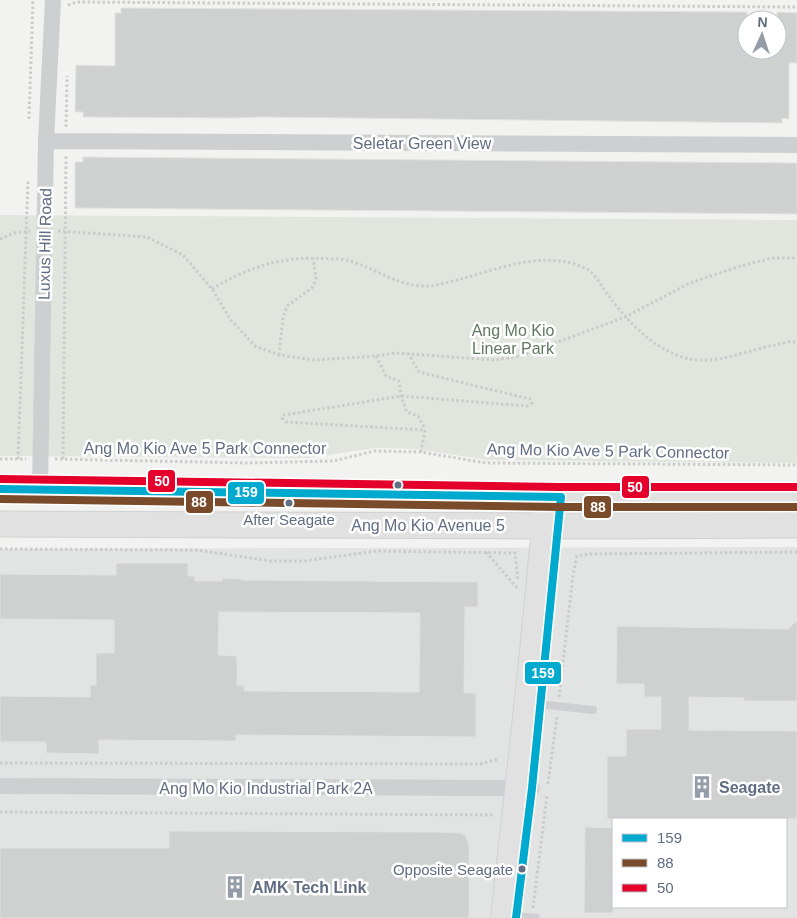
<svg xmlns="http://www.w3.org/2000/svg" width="797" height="918" font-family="Helvetica,sans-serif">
<rect width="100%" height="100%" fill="#f2f3f0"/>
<path fill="#e2e3e3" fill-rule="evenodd" d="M797 547V918H0V549ZM613 819H786V907H613Z"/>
<path fill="#e0e6de" d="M0 215 797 220V463L488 460 415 449 375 448 307 458 0 456Z"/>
<path fill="#cfd0d0" stroke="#e2e2e0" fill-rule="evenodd" d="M121 8 747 12V50H777V12L797 13V63H789V119L782 118V123L260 117 233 118 83 117V112H75L76 65 115 66V13H121Z
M83 157 797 163V214L75 208V162H83Z
M116 563H188V576H195V581H222V578L242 579 241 580 478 582V607H465L464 693H476V737L236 735V741L99 740V754L46 753V742H0V696L90 697V685H96V653H114V620L0 619V574L116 575ZM219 612 420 613 419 692 244 691V685H237V656L218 655Z
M797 620V701H744V698L689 697V730L797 731V819H607V756H626V729H661V697H644V684H616L617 626 788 629Z
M585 827 613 828V913H584Z
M169 831 437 832 461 833 466 836 469 846V918H0V848H169Z"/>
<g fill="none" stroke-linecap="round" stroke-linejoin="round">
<defs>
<path id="secondary" d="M502 918 529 672 546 497"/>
<path id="primary" d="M0 489 561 497H797
M0 524 578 526 797 525"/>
</defs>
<use href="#secondary" stroke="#d0d1d1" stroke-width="24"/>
<use href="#primary" stroke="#d0d1d1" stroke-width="27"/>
<path stroke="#cbcbcb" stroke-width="3" stroke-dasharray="2.5 2.5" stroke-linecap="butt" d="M68 5 77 2 797 7
M29 119 33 0
M66 127 67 76
M58 231 147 237 183 255 212 289 231 320 255 346 279 355 314 360 376 356 396 353 495 360 520 356 625 317 690 283 734 268 772 258H797
M0 239 14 233 30 231
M212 289C250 266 286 255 331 259 337 259 344 259 350 261 374 268 395 284 421 286 435 287 448 282 461 279 501 268 547 249 587 269 595 273 602 287 608 295 626 319 649 345 679 356 711 368 743 351 775 345 782 343 790 341 797 342
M408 353 419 372 530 399 532 403 527 406 401 396 284 415 282 418 286 422 425 430 421 452
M279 355 283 318 287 306 312 288 316 279 313 258
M376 356 386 376 399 381 401 396 407 412 418 416 425 429
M0 459H26
M18 459 28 180
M55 459 248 463 334 461 374 451 421 452 486 463 797 465
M63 459 66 156
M0 549 196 550 271 561H304L377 551 515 553 518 581
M486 552 518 589
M559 697 573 575 577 556 590 554 797 552
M0 763 480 764 499 759
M548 784 557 716
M0 812 494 815
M533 908 547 795"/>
<path stroke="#cecfd0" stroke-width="8" d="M528 703 593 710
M505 915 536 918"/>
<path stroke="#cecfd0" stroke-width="16" d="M46 141 797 145
M40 489 46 141 53 0
M0 786 532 788"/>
<use href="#secondary" stroke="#e1e1e2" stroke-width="22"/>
<use href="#primary" stroke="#e1e1e2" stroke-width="25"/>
<defs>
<path id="bus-1" d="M0 489 561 497 532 788 516 918"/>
<path id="bus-2" d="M0 499 561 507H797"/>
<path id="bus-3" d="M0 479 561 487H797"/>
</defs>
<use href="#bus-1" stroke="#fff" stroke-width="11"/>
<use href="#bus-2" stroke="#fff" stroke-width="11"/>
<use href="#bus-3" stroke="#fff" stroke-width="11"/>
<use href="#bus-1" stroke="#00a9ce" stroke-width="8"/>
<use href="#bus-2" stroke="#7a4b2a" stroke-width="8"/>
<use href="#bus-3" stroke="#e4002b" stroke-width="8"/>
</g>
<defs>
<symbol id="building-bare" viewBox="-9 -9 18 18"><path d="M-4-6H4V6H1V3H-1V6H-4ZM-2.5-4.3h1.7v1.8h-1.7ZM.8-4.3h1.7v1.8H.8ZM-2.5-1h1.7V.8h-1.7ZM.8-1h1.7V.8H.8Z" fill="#949ca8" stroke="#fff" stroke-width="2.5" paint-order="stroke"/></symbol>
</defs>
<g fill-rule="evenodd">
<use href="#building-bare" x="686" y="771" width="32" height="32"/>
<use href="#building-bare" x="219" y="871" width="32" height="32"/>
</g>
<g fill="#616d82" stroke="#fff" stroke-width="2">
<circle cx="398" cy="485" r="4.5"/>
<circle cx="289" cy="503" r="4.5"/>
<circle cx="522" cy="869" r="4.5"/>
</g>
<g text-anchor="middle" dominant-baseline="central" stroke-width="5" stroke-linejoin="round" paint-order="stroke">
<g font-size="15" fill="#616d82" stroke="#fff">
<text x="289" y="519">After Seagate</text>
<text x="513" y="869" text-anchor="end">Opposite Seagate</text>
</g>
<g font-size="16" fill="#616d82" stroke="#fff">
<text x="422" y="143">Seletar Green View</text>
<text transform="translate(45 244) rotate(-89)">Luxus Hill Road</text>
<text x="205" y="448">Ang Mo Kio Ave 5 Park Connector</text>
<text transform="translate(608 451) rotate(1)">Ang Mo Kio Ave 5 Park Connector</text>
<text x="428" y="525">Ang Mo Kio Avenue 5</text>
<text x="266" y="788">Ang Mo Kio Industrial Park 2A</text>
</g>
<g font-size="16" fill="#617960" stroke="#fff">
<text x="513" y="330">Ang Mo Kio<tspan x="513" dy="18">Linear Park</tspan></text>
</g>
<g font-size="16" font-weight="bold" fill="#616d82" stroke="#fff" text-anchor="start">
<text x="719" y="787">Seagate</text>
<text x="252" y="887">AMK Tech Link</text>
</g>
</g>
<g stroke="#fff" stroke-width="2">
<rect x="147" y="469" width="29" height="24" rx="5" fill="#e4002b"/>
<rect x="621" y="475" width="29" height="24" rx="5" fill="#e4002b"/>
<rect x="227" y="481" width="38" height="24" rx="5" fill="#00a9ce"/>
<rect x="185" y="490" width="29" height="24" rx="5" fill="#7a4b2a"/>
<rect x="583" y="495" width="29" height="24" rx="5" fill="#7a4b2a"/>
<rect x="524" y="661" width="38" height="24" rx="5" fill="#00a9ce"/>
</g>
<g font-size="14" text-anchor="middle" font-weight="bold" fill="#fff">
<text x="162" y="486">50</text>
<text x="635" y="492">50</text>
<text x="246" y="497">159</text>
<text x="199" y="507">88</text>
<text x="598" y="512">88</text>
<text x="543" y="678">159</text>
</g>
<rect x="612" y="818" width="175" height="90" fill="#ffffff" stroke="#c0c5cd"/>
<rect x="622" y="834" width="25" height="8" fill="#00a9ce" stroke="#c0c5cd"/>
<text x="657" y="843" font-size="15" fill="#616d82">159</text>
<rect x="622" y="859" width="25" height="8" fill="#7a4b2a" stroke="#c0c5cd"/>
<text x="657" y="868" font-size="15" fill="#616d82">88</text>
<rect x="622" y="884" width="25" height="8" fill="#e4002b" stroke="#c0c5cd"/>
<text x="657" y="893" font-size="15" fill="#616d82">50</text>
<g transform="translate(762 35) rotate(3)"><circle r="24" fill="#ffffff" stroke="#c0c5cd"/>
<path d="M0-4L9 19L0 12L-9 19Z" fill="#949ca8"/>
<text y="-8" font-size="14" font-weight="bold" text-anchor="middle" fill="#616d82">N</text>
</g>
</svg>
